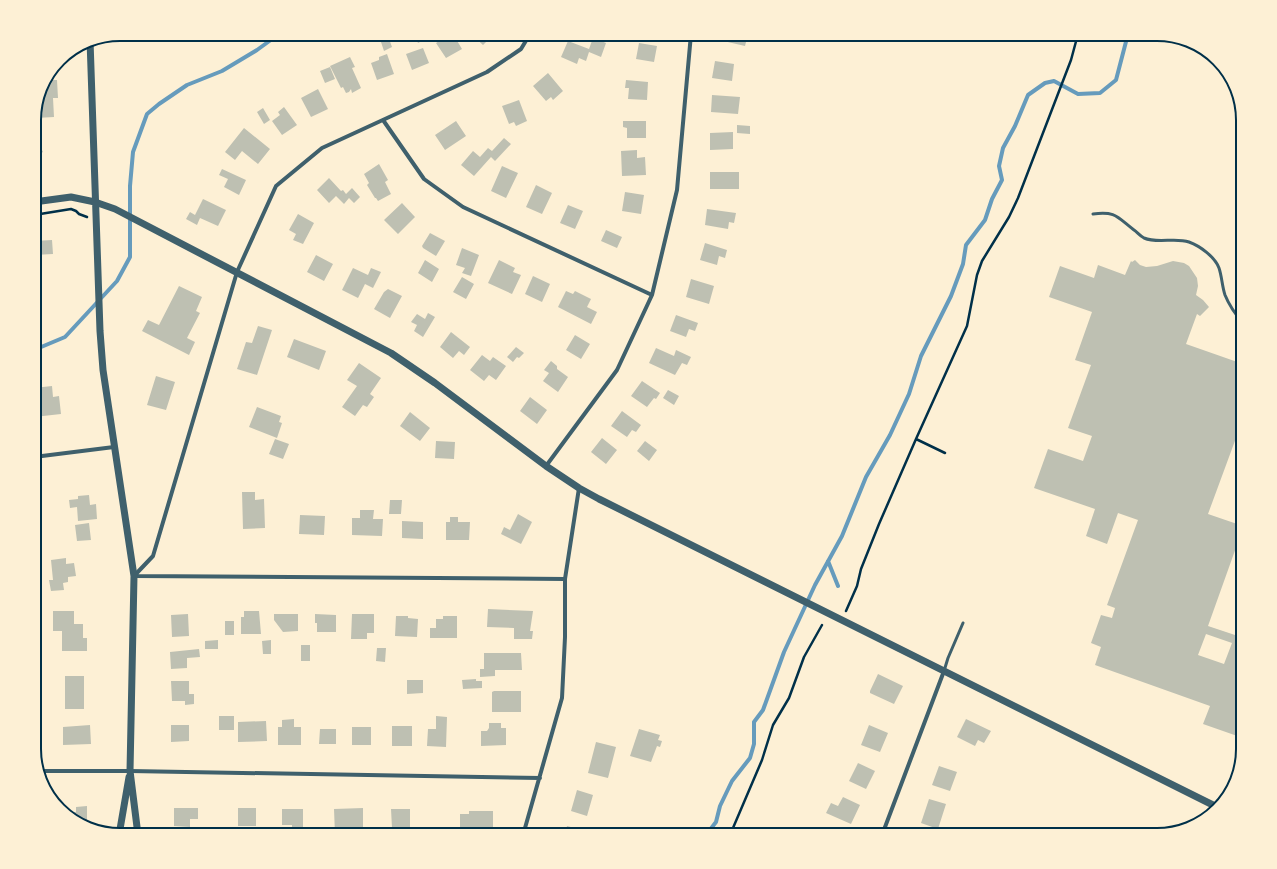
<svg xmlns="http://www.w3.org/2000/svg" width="1277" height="869" font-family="'Asap Condensed',sans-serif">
<rect width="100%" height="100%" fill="#fdf0d5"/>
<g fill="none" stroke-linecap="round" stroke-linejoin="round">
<path stroke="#669bbc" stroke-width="4" d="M34 350 65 337 117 281 130 257V186L133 152 147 114 159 104 187 85 222 71 257 50 279 34
M828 561 838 586
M706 835 716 822 720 806 732 781 750 758 754 744V722L763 710 784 652 815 585 842 536 866 477 890 435 909 394 921 356 951 296 963 264 966 245 985 220 992 199 1002 180 999 166 1003 148 1015 126 1028 95 1045 83 1054 81 1078 94 1100 93 1116 80 1128 34"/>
</g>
<path fill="#bec0b2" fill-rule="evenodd" d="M414 34H423L426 39 418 43Z
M450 34H453L462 49 446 58 436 43Z
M471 34H494L483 45Z
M619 34H633L631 41 618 38Z
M721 34H748L745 46 719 40Z
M388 36 392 47 384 51 380 39Z
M593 38 606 43 601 57 589 52 586 61 579 58 577 64 561 57 568 41 589 49Z
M639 43 657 46 654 62 636 59Z
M423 48 429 63 412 70 406 54Z
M387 54 394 74 377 80 371 63 379 60V57Z
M350 57 355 67 352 68 361 88 352 93 351 89 349 92 346 93 343 87 341 88 330 66Z
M715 61 734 64 732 81 712 78Z
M330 67 335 79 325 83 320 71Z
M548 73 563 91 553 100 551 97 546 101 533 86Z
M45 80H57L58 98H53L54 117 36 118 35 109 38 98H40L41 87Z
M626 80 648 82 647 100 628 99 629 88H625Z
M318 89 328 109 311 117 301 98Z
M712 95 740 97 738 114 711 112Z
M519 100 527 121 516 126 514 122 509 124 502 106Z
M284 107 297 125 282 135 272 121 280 115 278 112Z
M263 108 270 120 264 124 257 112Z
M456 121 466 136 445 150 435 135Z
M623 121H646V138H627V128L623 127Z
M737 125 750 126V134L737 133Z
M244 128 270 149 258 164 242 151 235 160 225 152Z
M733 132V149L710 150V133Z
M504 138 511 144 495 161 491 157 474 176 461 165 473 151 480 157 488 148 492 151Z
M34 147 43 151 34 170Z
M637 150V158L645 157 646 175 622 176 621 151Z
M379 164 388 180 385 182 391 194 378 201 376 198H375L367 185 369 183 364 174Z
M502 166 518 173 506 198 491 191Z
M222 169 246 180 239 195 224 187 228 179 219 175Z
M710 172H739V189H710Z
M329 178 341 191 343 190 346 194 352 188 360 197 354 203 349 198 344 204 336 196 329 203 317 190Z
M536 185 552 193 542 214 526 207Z
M625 192 644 195 641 214 622 211Z
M203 199 226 210 218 226 200 218 197 225 186 219 190 212 195 215Z
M402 203 415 217 398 234 384 220Z
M568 205 583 211 575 229 560 223Z
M707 209 736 213 734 223 729 222 728 229 705 225Z
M298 214 314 223 303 244 293 240 296 234 289 230Z
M606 230 622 237 617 248 601 241Z
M430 233 445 241 436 256 423 248 422 246Z
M52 240 53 254 34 255V241Z
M705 243 727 250 725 258 719 256 717 265 700 260Z
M462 248 479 255 471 276 462 273 465 268 456 265Z
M316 255 333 264 324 281 307 272Z
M425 260 439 269 432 282 418 273Z
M499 260 515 268 513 272 521 275 512 294 488 283Z
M1135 260 1140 265 1146 267 1157 266 1173 261 1184 263 1189 266 1197 278 1198 286 1196 295 1203 300 1209 307 1200 316 1197 314 1186 344 1243 364V419L1208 514 1243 526V544L1238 542 1208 626 1235 635 1243 612V738L1203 724 1210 706 1095 665 1101 647 1091 643 1101 615 1112 618 1115 608 1107 605 1138 520 1118 513 1107 544 1086 536 1095 509 1034 488 1048 449 1083 461 1092 436 1068 428 1091 365 1075 360 1092 312 1049 297 1060 266 1094 278 1098 265 1125 275 1131 261 1132 262ZM1206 634 1232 643 1224 664 1198 655Z
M353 268 368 275 371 268 381 272 373 288 365 284 358 298 342 290Z
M533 276 550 284 542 302 525 294Z
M462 277 474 284 466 299 453 292Z
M691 279 714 286 709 304 686 297Z
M179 286 202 297 196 311 200 313 187 338 195 342 189 355 142 331 148 320 159 325Z
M388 289 402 296 390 318 374 309 384 292Z
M566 291 573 294 575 291 591 299 587 307 597 312 591 324 558 307Z
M428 313 435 317 423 337 414 331 417 325 411 322 417 314 425 319Z
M676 315 698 323 695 331 689 329 686 337 670 331Z
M258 326 272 330 257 375 237 369 246 342 252 343Z
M451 332 470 347 464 355 459 351 453 358 440 347Z
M575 335 590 344 581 359 566 350Z
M294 339 326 351 319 370 287 357Z
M516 347 524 353 519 358 517 357 513 362 507 357Z
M656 348 674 356 676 350 691 357 687 365 682 363 675 375 649 363Z
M482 355 490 361 493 357 506 366 496 380 489 375 484 381 470 370Z
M551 361 557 366V369L568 377 558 392 543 381 549 373 544 370Z
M359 363 381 378 370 394 374 397 367 407 363 405 355 416 342 407 357 386 347 380Z
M156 376 175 382 166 410 147 405Z
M642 381 660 393 656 399 654 398 647 407 631 396Z
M52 386 53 397 59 396 61 414 34 417V388Z
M668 390 679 396 674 405 663 398Z
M530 397 547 410 537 424 520 411Z
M257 407 281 416 279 422 282 423 277 438 249 427Z
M622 411 641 425 636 432 632 430 627 437 611 426Z
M410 412 430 428 420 441 400 426Z
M602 438 617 450 606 464 591 452Z
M275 439 289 444 283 459 269 454Z
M436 441 455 442 454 459 435 458Z
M645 441 657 450 649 461 637 451Z
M242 492H255V500L264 499 265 528 243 529Z
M89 495 90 505 96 504 97 519 78 521 77 507 70 508 69 500 78 499V496Z
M390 500H402L401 514H389Z
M360 510H374L373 519H383L382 536 352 535V518H360Z
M518 514 532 522 521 544 501 534 504 527 510 530Z
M300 515 325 516 324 535 299 534Z
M450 517H458V522H470L469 540H446V522H450Z
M402 521 423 522V539L402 538Z
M89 523 91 540 77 541 75 525Z
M66 558V564L74 563 76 576 68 577V582L63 583 64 590 51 591 49 580H53L51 560Z
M488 609 533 611 530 631H533L532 639H514V628L487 627Z
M53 611H74V624H83V638H87V651H62V631H53Z
M244 611H259L261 634H241V617H244Z
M188 614 189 636 172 637 171 615Z
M274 614H298V631L283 632 274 620Z
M315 614 336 615V632H317V623H315Z
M352 614H374V633H367V639H351Z
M396 616H408V618L418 619 417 637 395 636Z
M443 616H457V638H430V628H436V619H443Z
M225 621H234V635H225Z
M218 640V649H205V641Z
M271 640V654H263L262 641Z
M301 645H310V661H301Z
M377 648H386L385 662 376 661Z
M199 649 200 657 187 658V668L171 669 170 652Z
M484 653H521L522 670H495V676L480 677V669H484Z
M878 674 903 686 894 704 870 693V691Z
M65 676H84V709H65Z
M476 679V681H482V688L463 689 462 680Z
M407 680H423V693L407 694Z
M171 681H189V694H194V704L185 705V701H172Z
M494 691H521V712H492V692Z
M219 716H234V730H219Z
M436 716 447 717 446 747 427 746 428 729H436Z
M294 719V727H301V745H278V727H282V720Z
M966 719 991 731 984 743 978 740 975 746 957 737Z
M266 721 267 741 238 742V722Z
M489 723H501V728H506V745L481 746V731H487L489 728Z
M90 725 91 744 63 745V727Z
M171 725H189V741L171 742Z
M869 725 888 733 880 752 861 745Z
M392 726H412V746H392Z
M352 727H371V745H352Z
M320 729H336V744H319Z
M639 729 660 735 658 740 662 741 660 747 657 746 651 762 630 756Z
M596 742 616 747 608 778 588 773Z
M858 763 875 771 866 789 849 781Z
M939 766 957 772 950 791 932 785Z
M577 790 593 795 587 816 571 811Z
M843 797 860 805 851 824 826 813 831 803 838 806Z
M929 799 946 804 938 829 921 823Z
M87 806V825L72 820 70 818V813L76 812V807Z
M174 808H198V819H190V827L174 826Z
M238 808H256V826H238Z
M363 808V829H355V835H335L334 809Z
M282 809H303V834H292V825H282Z
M391 809H410V828H392Z
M469 811H493V829L460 828V814H469Z
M567 826 582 830 581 835H565Z
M832 827 850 833 849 835H829Z"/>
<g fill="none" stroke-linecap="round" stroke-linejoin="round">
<path stroke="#003049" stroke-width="2.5" d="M34 215 71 209 76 211 79 214 87 217
M916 439 945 453
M846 611 857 586 861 569 879 524 916 439 967 326 977 275 982 261 1009 217 1018 198 1071 60 1078 34
M730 835 762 760 773 725 789 698 804 657 822 625"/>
<path stroke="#3f606c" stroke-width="3" d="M1093 214C1116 211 1117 217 1134 230 1137 232 1140 236 1144 238 1158 244 1175 237 1189 242 1200 246 1215 257 1219 268 1222 277 1222 286 1225 295 1229 305 1236 315 1243 323
M944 671 948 658 963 623"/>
<path stroke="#3f606c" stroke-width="4" d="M383 120 424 179 463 207 652 295
M34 457 114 447
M546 466 617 370 652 295 677 190 691 34
M134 576 153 556 237 272 276 186 322 148 487 72 521 49 530 34
M134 576 565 579
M39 771H130L540 778
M523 835 562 698 565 637V579L579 488
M882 835 944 671"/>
<path stroke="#3f606c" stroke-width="7" d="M90 40 100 331 103 370 134 576 130 771 138 835
M34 202 71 197 95 202 115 209 391 353 435 383 546 466 579 488 599 499 1217 807
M119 835 129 777"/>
</g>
<path d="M0 0H1277V869H0ZM120 41H1157A79 79 0 0 1 1236 120V749A79 79 0 0 1 1157 828H120A79 79 0 0 1 41 749V120A79 79 0 0 1 120 41Z" fill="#fdf0d5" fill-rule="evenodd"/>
<path fill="none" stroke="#003049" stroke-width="2" d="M120 41H1157A79 79 0 0 1 1236 120V749A79 79 0 0 1 1157 828H120A79 79 0 0 1 41 749V120A79 79 0 0 1 120 41Z"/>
</svg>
